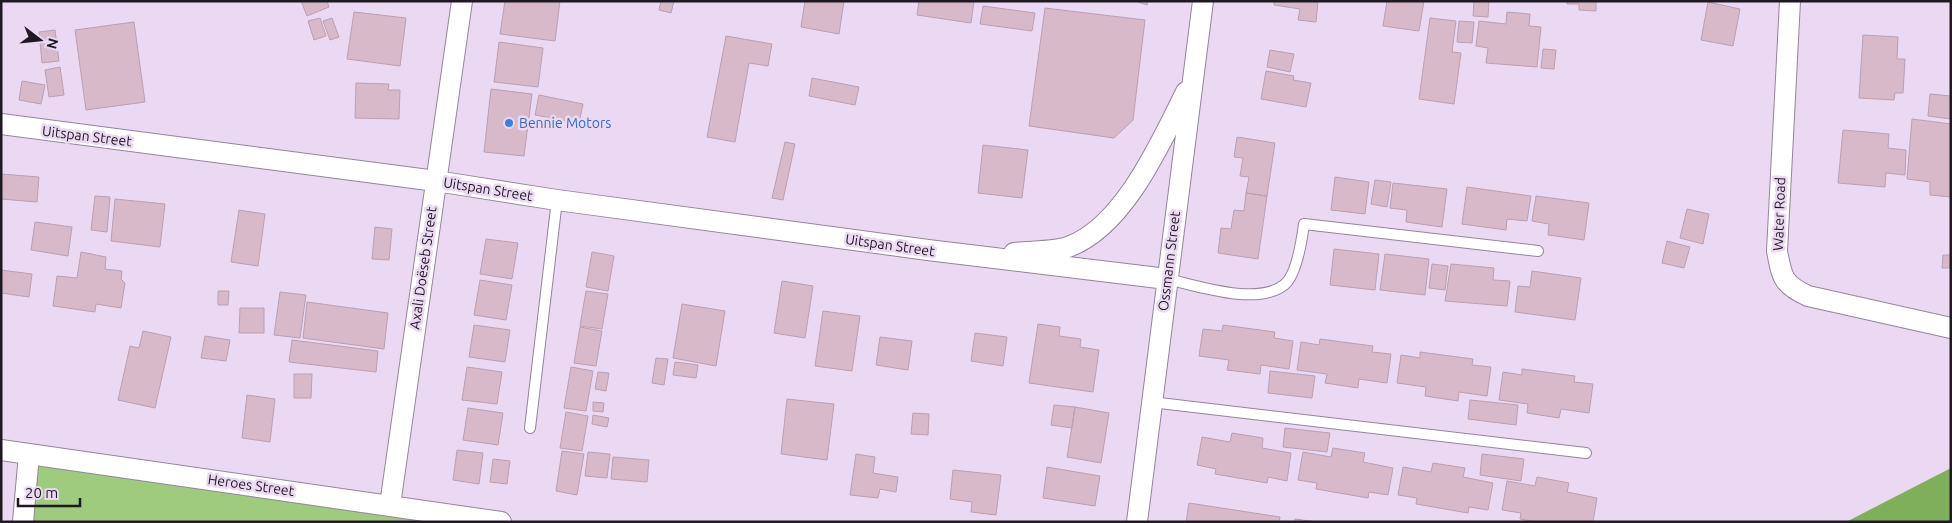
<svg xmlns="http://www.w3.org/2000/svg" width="1952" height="523" font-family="Ubuntu,sans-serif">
<rect width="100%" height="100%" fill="#ebd9f4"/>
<path fill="#9fcb7f" d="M29 454 501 522H23Z"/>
<path fill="#80af5c" d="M1951 468V522H1846Z"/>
<path fill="#d7b9ca" stroke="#bc9fb0" d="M301 1H327L329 7 307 16Z
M505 1H560L555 41 500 34Z
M661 1H674L671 13 659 10Z
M805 1H844L839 34 801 27Z
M919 1H974L971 23 917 15Z
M1135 1H1148L1147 5Z
M1274 1H1318L1316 22 1298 20 1300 9 1274 5Z
M1387 1H1424L1419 31 1383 26Z
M1474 1H1489L1488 17 1473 16Z
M1567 1H1596V11L1579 10V4H1567Z
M1708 2 1740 9 1733 46 1701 40Z
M983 6 1035 13 1032 31 980 24Z
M1045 8 1145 20 1133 120 1114 138 1029 126Z
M354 12 406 18 400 66 347 59Z
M1507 12 1530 14 1529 26 1541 27 1537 67 1486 63 1488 48 1476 46 1479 21 1506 24Z
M320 18 326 36 314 40 308 21Z
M332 18 339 37 330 40 323 21Z
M1430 18 1456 21 1452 52 1461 53 1454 104 1419 99Z
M1459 21 1474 22 1472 43 1457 42Z
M134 22 145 102 86 110 75 30Z
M55 30 59 61 42 63 39 32Z
M1863 35 1898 37 1897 59H1905L1903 93H1895L1894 100 1859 98Z
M726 36 772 44 768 66 749 63 735 142 707 137Z
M499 42 543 48 538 87 494 82Z
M1543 49 1556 50 1554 69 1541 68Z
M1270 50 1294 54 1290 72 1267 67Z
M60 67 64 95 49 97 45 70Z
M1266 71 1294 76 1293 80 1311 83 1306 107 1261 99Z
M812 78 859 87 855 105 809 96Z
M22 81 45 85 41 104 19 100Z
M356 83 389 84 388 90H400L399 119 355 118Z
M491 89 532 94 524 156 484 152Z
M1930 94 1951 96V119L1928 116Z
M539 95 583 104 579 123 535 115Z
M1912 119 1951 124V197L1930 195V182L1907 179Z
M1843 130 1889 134 1888 148 1906 150 1905 175 1886 173 1885 187 1838 183Z
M1237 137 1275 143 1267 196 1246 193 1249 177 1240 176 1243 158 1234 157Z
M785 142 795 144 783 200 772 198Z
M983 145 1028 150 1022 198 978 193Z
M1 174 39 177 37 202 1 199Z
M1335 177 1369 182 1365 214 1331 210Z
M1375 180 1391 182 1387 207 1371 204Z
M1393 183 1447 189 1442 227 1406 222 1407 210 1390 208Z
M1467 187 1531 196 1527 221 1507 219 1506 230 1462 224Z
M1246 193 1267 196 1258 259 1218 253 1221 228 1231 229 1234 210 1244 211Z
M95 196 110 197 107 232 91 230Z
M1536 196 1589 203 1584 240 1548 235 1549 224 1532 221Z
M115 199 165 204 160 247 111 241Z
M1687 209 1709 214 1703 244 1680 238Z
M239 210 265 214 258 266 231 262Z
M35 222 72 227 68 256 31 250Z
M375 227 392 229 389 260 372 259Z
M486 239 518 243 512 279 480 274Z
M1667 241 1690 247 1684 268 1662 263Z
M1334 249 1379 254 1375 290 1330 285Z
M81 252 106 257 105 269 122 271 121 279 125 283 121 308 96 304 95 312 53 306 57 276 77 278Z
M592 252 614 256 608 291 586 287Z
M1385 254 1429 259 1425 295 1380 290Z
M1943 255H1951L1950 268H1942Z
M1432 264 1448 266 1445 290 1429 288Z
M1451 264 1494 268 1493 280 1510 281 1507 306 1445 301Z
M1 270 32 274 29 297 1 293Z
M1532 271 1581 278 1575 320 1515 312 1518 286 1530 287Z
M480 280 512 285 506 320 474 315Z
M782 281 813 286 805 338 774 333Z
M218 291H229L228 305H218Z
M586 291 608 294 602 329 580 326Z
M280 292 306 295 300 338 274 335Z
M307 302 388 313 384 349 303 338Z
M682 304 725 311 716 366 673 358Z
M240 308H264V333H239Z
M823 311 860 316 852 371 815 366Z
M1038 324 1060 327 1059 336 1081 339 1080 347 1099 350 1093 392 1029 383Z
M474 325 510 330 505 362 469 357Z
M1223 325 1275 332 1274 338 1293 341 1289 369 1261 365 1260 374 1227 370 1229 360 1199 356 1203 329 1222 331Z
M580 327 602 331 596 366 574 363Z
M143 331 171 337 155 408 118 400 130 346 139 348Z
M975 333 1007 337 1003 366 971 361Z
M205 336 230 340 226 361 201 358Z
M880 337 912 341 908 370 876 365Z
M1320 339 1373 346 1372 352 1391 354 1387 383 1359 379 1358 388 1325 383 1327 374 1297 370 1301 342 1319 345Z
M292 340 378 351 376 372 289 362Z
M1420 352 1473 359 1472 365 1491 367 1487 396 1459 392 1458 401 1425 396 1426 387 1397 383 1401 355 1420 358Z
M656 358 668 359 664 385 652 383Z
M675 362 698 365 696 378 673 375Z
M467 367 502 372 497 404 462 400Z
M571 367 593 371 586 411 564 408Z
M1522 369 1575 376 1574 382 1593 384 1589 413 1561 409 1559 418 1527 413 1528 404 1499 400 1503 372 1522 375Z
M1270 371 1315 376 1312 398 1268 393Z
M598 372 609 373 606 391 595 389Z
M294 374H312L311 398H294Z
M247 395 275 399 270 442 242 438Z
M787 399 834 404 827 460 781 454Z
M1470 400 1518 405 1516 425 1468 419Z
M593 402 604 403 603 412 593 411Z
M1054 405 1075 407 1072 428 1051 425Z
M1075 407 1109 413 1101 463 1067 457Z
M468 408 503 413 498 445 463 440Z
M566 412 588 416 582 451 560 448Z
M913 413 929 414 928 435 911 434Z
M593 415 609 418 607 427 592 424Z
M1285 428 1330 433 1327 452 1283 447Z
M1232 433 1263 438 1262 448 1291 453 1287 481 1268 477 1267 483 1215 474 1216 469 1197 465 1202 437 1230 442Z
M1333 448 1365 453 1363 462 1393 468 1388 495 1369 492 1368 498 1316 489 1317 483 1298 480 1303 452 1331 457Z
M457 450 483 453 479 484 453 480Z
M562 451 584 454 577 495 556 491Z
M588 452 610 454 607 478 585 476Z
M856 454 875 457 873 473 898 477 896 492 880 489 878 498 850 495Z
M1482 454 1524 459 1521 481 1480 475Z
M613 457 649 460 647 482 611 479Z
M493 459 510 461 507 484 490 482Z
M1433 463 1465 468 1463 477 1493 483 1488 510 1469 507 1468 513 1416 504 1417 498 1398 495 1403 467 1431 472Z
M1047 467 1100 476 1095 506 1043 498Z
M953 470 1001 475 996 515 971 512 972 502 950 499Z
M1537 477 1569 483 1567 492 1597 498 1593 522H1537L1520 519 1521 513 1502 510 1507 481 1535 486Z
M1189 503 1280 517 1279 522H1186Z
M1295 519 1317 522H1295Z"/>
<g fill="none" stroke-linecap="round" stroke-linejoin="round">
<defs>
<path id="service" d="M1167 279C1198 286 1257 306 1284 285 1297 275 1302 239 1304 224L1538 251
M1151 402 1586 453
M530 428 557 200"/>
<path id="minor" d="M1790 1 1777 251C1782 277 1782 284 1808 296L1951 328
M1 124 436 181 557 200 928 250 1167 279
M1014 253C1030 251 1053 252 1068 247 1124 227 1161 142 1186 92
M1 450 501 522
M390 505 462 1
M23 522 29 454
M1137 522 1203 1"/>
</defs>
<use href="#service" stroke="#95849d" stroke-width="12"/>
<use href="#minor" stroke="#95849d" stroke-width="22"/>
<use href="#service" stroke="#fff" stroke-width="10"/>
<use href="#minor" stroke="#fff" stroke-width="20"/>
</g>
<circle fill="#3f7fe0" stroke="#ebd9f4" stroke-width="2" cx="509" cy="123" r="5"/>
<g text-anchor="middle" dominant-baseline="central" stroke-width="5" stroke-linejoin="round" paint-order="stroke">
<g font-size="14" fill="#366cbe" stroke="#ebd9f4" text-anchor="start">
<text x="519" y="123">Bennie Motors</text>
</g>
<g font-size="14" fill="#201923" stroke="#ebd9f4">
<text transform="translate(87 136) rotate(7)">Uitspan Street</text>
<text transform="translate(488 189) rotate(9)">Uitspan Street</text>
<text transform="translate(1779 214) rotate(-88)">Water Road</text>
<text transform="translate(890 245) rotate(8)">Uitspan Street</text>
<text transform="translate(1169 261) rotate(-83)">Ossmann Street</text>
<text transform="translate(423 268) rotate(-82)">Axali Doëseb Street</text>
<text transform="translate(251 485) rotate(8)">Heroes Street</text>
</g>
</g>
<rect width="1952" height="523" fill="none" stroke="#201923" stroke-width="5"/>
<g transform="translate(40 40) rotate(106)" stroke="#ebd9f4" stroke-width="4" paint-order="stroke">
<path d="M0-4L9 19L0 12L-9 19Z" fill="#201923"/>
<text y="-8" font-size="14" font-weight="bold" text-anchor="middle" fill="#201923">N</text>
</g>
<path d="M18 498v8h62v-8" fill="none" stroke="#201923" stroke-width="2.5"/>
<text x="25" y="498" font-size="15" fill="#201923" stroke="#ebd9f4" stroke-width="4" paint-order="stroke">20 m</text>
</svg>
